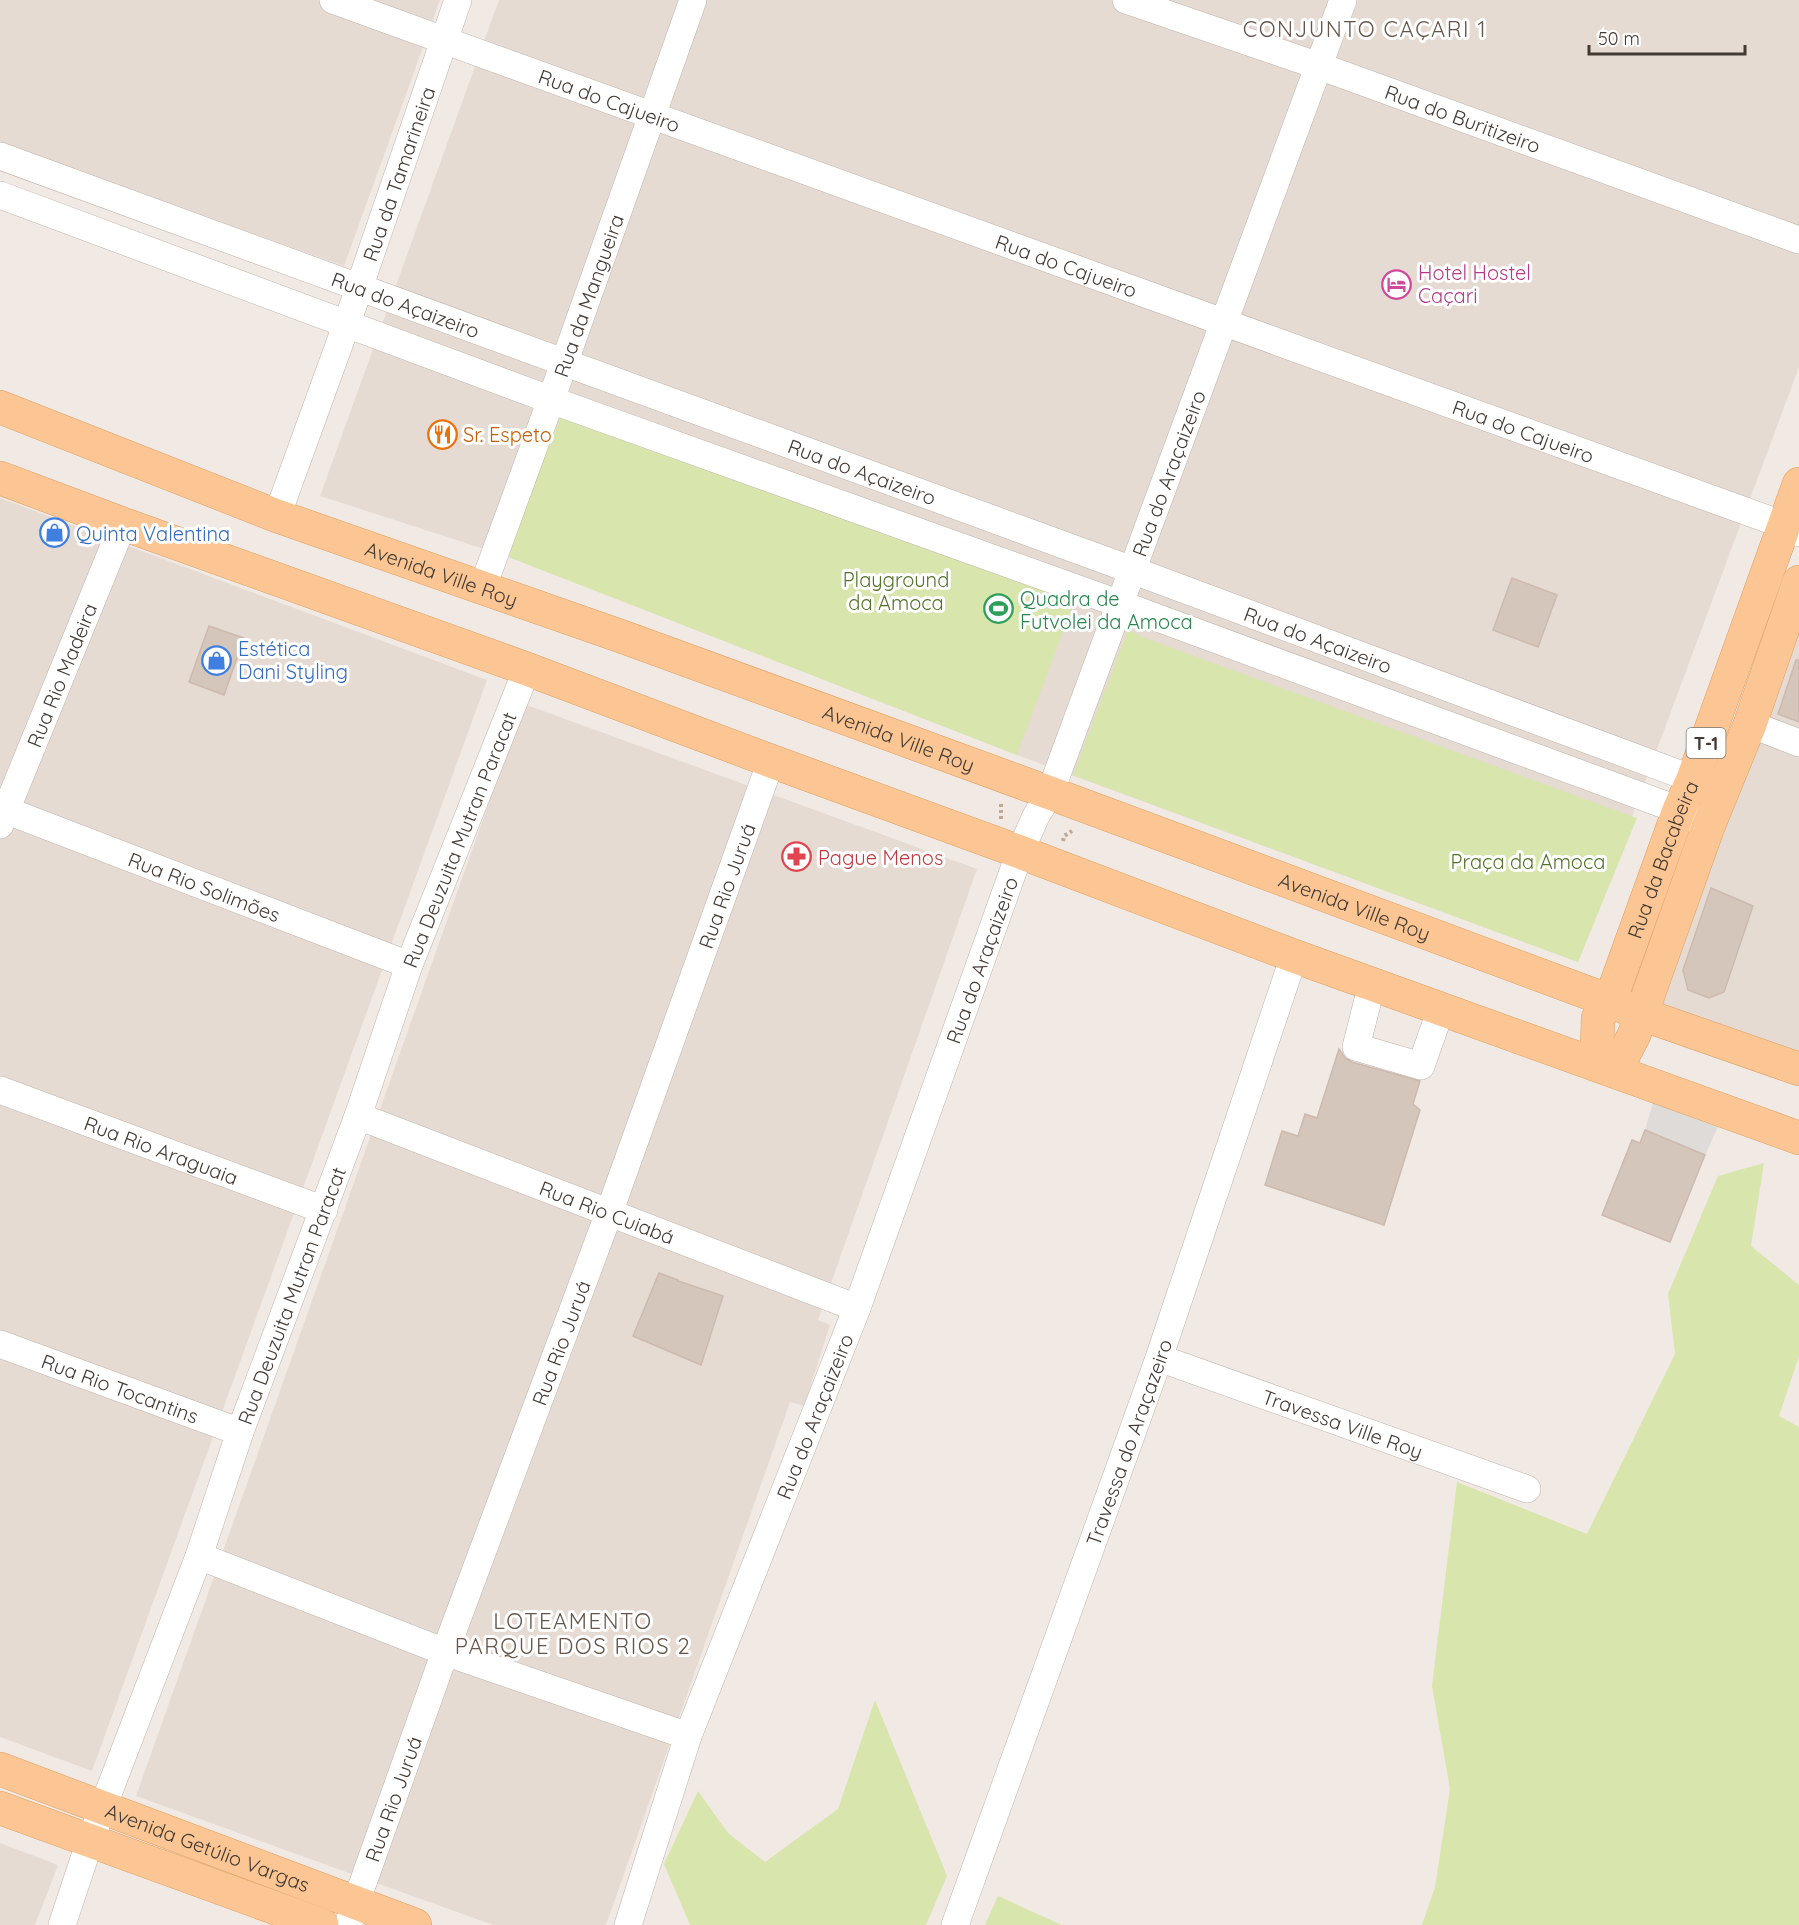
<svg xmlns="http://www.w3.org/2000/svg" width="1799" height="1925" font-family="Quicksand,sans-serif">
<rect width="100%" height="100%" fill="#f1eae4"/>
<path fill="#e5dbd2" d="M0 0H440L344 266 0 144Z
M499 0H1799V367L1578 962 1017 755 506 556 320 496Z
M0 498 487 680 92 1771 0 1737Z
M1799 616V1052L1658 1004Z
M524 704 977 869 818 1320 830 1325 804 1406 790 1402 606 1925H493L136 1796Z
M0 1843 58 1865 35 1925H0Z"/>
<path fill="#d8e5ad" d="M562 414 1076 597 1017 755 506 556Z
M1128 630 1145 638 1637 818 1578 962 1073 775Z
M1764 1163 1751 1246 1799 1285V1356L1779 1416 1799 1427V1925H1422L1435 1887 1450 1789 1432 1686 1457 1482 1587 1534 1675 1354 1668 1294 1718 1176Z
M875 1700 947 1876 926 1925H690L664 1864 698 1791 728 1833 765 1862 838 1809Z
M998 1896 1062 1925H985Z"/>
<path fill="#dfdbd9" d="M1653 1103 1718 1127 1705 1155 1645 1130Z"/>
<path fill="#d5c6bc" stroke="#cdb9ad" stroke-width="1.5" d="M1512 578 1557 595 1538 647 1493 630Z
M209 626 244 638 224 695 189 682Z
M1796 660H1799V722L1778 714Z
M1711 888 1753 906 1724 992 1709 998 1688 990 1683 970Z
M1339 1049 1345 1058 1352 1062 1420 1081 1413 1104 1420 1110 1384 1225 1265 1185 1282 1131 1298 1136 1305 1114 1317 1118Z
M1645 1130 1705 1155 1670 1242 1602 1215 1632 1140 1640 1143Z
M659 1273 678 1280V1281L723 1296 701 1365 633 1336Z"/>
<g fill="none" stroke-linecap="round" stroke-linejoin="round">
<defs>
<g id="minor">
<path id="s1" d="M333 0 1784 525 1799 533"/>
<path id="s2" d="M1126 0 1319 66 1799 240"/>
<path id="s3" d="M0 156 1132 570 1693 779 1710 789"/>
<path d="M0 195 551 400 1120 604 1679 810 1696 820"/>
<path id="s4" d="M277 516 347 323 458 0"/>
<path id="s5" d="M482 589 551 400 693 0"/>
<path d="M1750 724 1799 743"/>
<path id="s6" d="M0 808 409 965"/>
<path id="s7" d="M0 825 123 524"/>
<path d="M1372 984 1356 1047 1421 1066 1441 1009"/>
<path id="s8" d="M0 1090 324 1210"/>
<path id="s9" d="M358 1116 857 1308"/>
<path id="s10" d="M0 1344 240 1432"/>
<path id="s11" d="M1159 1358 1527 1489"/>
<path d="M199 1556 445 1652 688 1736"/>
<path id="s12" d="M62 1925 90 1841 199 1556 240 1432 358 1116 409 965 527 669"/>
<path id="s13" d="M348 1925 445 1652 609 1213 771 761"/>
<path id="s14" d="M628 1925 688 1736 857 1308 1020 852 1036 816 1050 793 1343 0"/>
<path id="s15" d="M955 1925 1159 1358 1294 956"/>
</g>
<g id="major">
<path id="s16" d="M0 407 277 516 626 638 1050 793 1610 1001 1641 1014 1799 1069"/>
<path d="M0 478 123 524 527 669 771 761 1020 852 1294 956 1799 1138"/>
<path id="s17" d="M1600 1065 1597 1048 1598 1018 1610 1001 1679 810 1693 779 1799 484"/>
<path d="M1615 1071 1634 1035 1708 827 1750 724 1799 582"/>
<path id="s18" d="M0 1769 415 1925"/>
<path d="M0 1808 322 1925"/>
</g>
</defs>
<use href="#minor" stroke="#bfb3aa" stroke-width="28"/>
<use href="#major" stroke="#df9e64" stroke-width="34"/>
<path stroke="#bea898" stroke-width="4" stroke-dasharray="3 3" stroke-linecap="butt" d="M1001 819V804
M1063 841 1064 836 1072 831"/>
<use href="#minor" stroke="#fff" stroke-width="27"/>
<use href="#major" stroke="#fbc693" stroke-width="33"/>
</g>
<defs>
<symbol id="hotel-ring" viewBox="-11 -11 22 22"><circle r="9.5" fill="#fff" stroke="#d1479c" stroke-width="1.5"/><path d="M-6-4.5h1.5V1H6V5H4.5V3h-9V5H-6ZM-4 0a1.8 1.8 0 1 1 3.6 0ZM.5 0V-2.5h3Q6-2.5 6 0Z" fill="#d1479c"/></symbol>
<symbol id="restaurant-ring" viewBox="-11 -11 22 22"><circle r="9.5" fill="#fff" stroke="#e8710a" stroke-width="1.5"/><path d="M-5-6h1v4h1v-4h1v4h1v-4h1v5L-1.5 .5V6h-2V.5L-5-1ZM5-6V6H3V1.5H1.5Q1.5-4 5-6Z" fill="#e8710a"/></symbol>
<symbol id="shop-ring" viewBox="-11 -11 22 22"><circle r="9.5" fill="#fff" stroke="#3f7fe0" stroke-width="1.5"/><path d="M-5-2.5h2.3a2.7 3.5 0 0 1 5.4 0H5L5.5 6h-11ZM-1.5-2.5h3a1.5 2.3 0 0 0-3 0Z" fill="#3f7fe0"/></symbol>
<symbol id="stadium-ring" viewBox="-11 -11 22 22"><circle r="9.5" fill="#fff" stroke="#2e9e5b" stroke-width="1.5"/><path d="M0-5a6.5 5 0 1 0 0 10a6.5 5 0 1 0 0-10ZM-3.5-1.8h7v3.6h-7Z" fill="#2e9e5b"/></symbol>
<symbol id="pharmacy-ring" viewBox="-11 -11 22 22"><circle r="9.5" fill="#fff" stroke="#e0444e" stroke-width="1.5"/><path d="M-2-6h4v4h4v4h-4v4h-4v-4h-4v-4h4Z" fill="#e0444e"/></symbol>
</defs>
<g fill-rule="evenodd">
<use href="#hotel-ring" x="1380" y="268" width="33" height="33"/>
<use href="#restaurant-ring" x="426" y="418" width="33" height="33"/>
<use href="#shop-ring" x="38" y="516" width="33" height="33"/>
<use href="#stadium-ring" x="982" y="592" width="33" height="33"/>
<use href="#shop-ring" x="200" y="644" width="33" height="33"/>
<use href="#pharmacy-ring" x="780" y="840" width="33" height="33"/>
</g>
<g text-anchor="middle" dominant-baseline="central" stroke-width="6" stroke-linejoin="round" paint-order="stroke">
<rect fill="#fff" stroke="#7b7571" stroke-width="1.5" x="1686.5" y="728" width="39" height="30" rx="4.5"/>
<g font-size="18" font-weight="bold" fill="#433a34">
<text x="1706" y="743">T-1</text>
</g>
<g font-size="20" fill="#433a34" stroke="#fff">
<text stroke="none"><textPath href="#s1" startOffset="294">Rua do Cajueiro</textPath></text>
<text stroke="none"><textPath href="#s2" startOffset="357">Rua do Buritizeiro</textPath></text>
<text stroke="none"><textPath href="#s4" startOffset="363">Rua da Tamarineira</textPath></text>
<text stroke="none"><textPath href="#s1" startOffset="780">Rua do Cajueiro</textPath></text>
<text stroke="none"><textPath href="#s5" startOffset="312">Rua da Mangueira</textPath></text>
<text stroke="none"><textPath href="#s3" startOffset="432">Rua do Açaizeiro</textPath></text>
<text stroke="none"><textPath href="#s1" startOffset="1266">Rua do Cajueiro</textPath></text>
<text stroke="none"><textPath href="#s3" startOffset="918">Rua do Açaizeiro</textPath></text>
<text stroke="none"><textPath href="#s14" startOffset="1550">Rua do Araçaizeiro</textPath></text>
<text stroke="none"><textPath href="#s16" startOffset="472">Avenida Ville Roy</textPath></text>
<text stroke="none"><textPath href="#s3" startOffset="1404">Rua do Açaizeiro</textPath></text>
<text stroke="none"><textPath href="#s7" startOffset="162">Rua Rio Madeira</textPath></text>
<text stroke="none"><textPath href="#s16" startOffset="958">Avenida Ville Roy</textPath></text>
<text stroke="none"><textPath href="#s12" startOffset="1156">Rua Deuzuita Mutran Paracat</textPath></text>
<text stroke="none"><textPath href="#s17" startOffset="219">Rua da Bacabeira</textPath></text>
<text stroke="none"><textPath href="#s6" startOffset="219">Rua Rio Solimões</textPath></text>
<text stroke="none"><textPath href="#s13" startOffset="1106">Rua Rio Juruá</textPath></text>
<text stroke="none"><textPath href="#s16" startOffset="1444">Avenida Ville Roy</textPath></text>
<text stroke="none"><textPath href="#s14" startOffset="1028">Rua do Araçaizeiro</textPath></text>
<text stroke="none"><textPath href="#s8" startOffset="172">Rua Rio Araguaia</textPath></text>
<text stroke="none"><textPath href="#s9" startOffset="267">Rua Rio Cuiabá</textPath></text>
<text stroke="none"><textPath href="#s12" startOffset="670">Rua Deuzuita Mutran Paracat</textPath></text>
<text stroke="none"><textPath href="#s13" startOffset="620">Rua Rio Juruá</textPath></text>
<text stroke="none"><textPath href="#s10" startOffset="128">Rua Rio Tocantins</textPath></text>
<text stroke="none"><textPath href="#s14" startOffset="542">Rua do Araçaizeiro</textPath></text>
<text stroke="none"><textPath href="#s11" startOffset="195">Travessa Ville Roy</textPath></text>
<text stroke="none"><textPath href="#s15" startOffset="513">Travessa do Araçazeiro</textPath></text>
<text stroke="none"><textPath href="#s13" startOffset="134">Rua Rio Juruá</textPath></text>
<text stroke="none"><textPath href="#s18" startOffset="222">Avenida Getúlio Vargas</textPath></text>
</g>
<g font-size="20" fill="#b23c85" stroke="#fff" text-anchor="start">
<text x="1418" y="272">Hotel Hostel<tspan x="1418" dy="23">Caçari</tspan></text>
</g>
<g font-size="20" fill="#c56008" stroke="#fff" text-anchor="start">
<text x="463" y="434">Sr. Espeto</text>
</g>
<g font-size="20" fill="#366cbe" stroke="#fff" text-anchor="start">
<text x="76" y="533">Quinta Valentina</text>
<text x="238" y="648">Estética<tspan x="238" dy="23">Dani Styling</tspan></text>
</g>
<g font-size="20" fill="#55722a" stroke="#fff">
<text x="896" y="579">Playground<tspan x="896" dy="23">da Amoca</tspan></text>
<text x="1528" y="861">Praça da Amoca</text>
</g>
<g font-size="20" fill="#27864d" stroke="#fff" text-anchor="start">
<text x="1020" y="598">Quadra de<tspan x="1020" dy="23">Futvolei da Amoca</tspan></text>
</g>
<g font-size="20" fill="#be3a42" stroke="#fff" text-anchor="start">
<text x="818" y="857">Pague Menos</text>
</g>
<g font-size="22" letter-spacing="1.5" fill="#65554b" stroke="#fff">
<text x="1365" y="29">CONJUNTO CAÇARI 1</text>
<text x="573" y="1621">LOTEAMENTO<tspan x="573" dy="25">PARQUE DOS RIOS 2</tspan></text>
</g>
</g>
<path d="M1589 45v9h156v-9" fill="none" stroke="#433a34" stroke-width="3"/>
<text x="1598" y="45" font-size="18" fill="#433a34" stroke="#ffffff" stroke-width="4.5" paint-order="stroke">50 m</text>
</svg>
